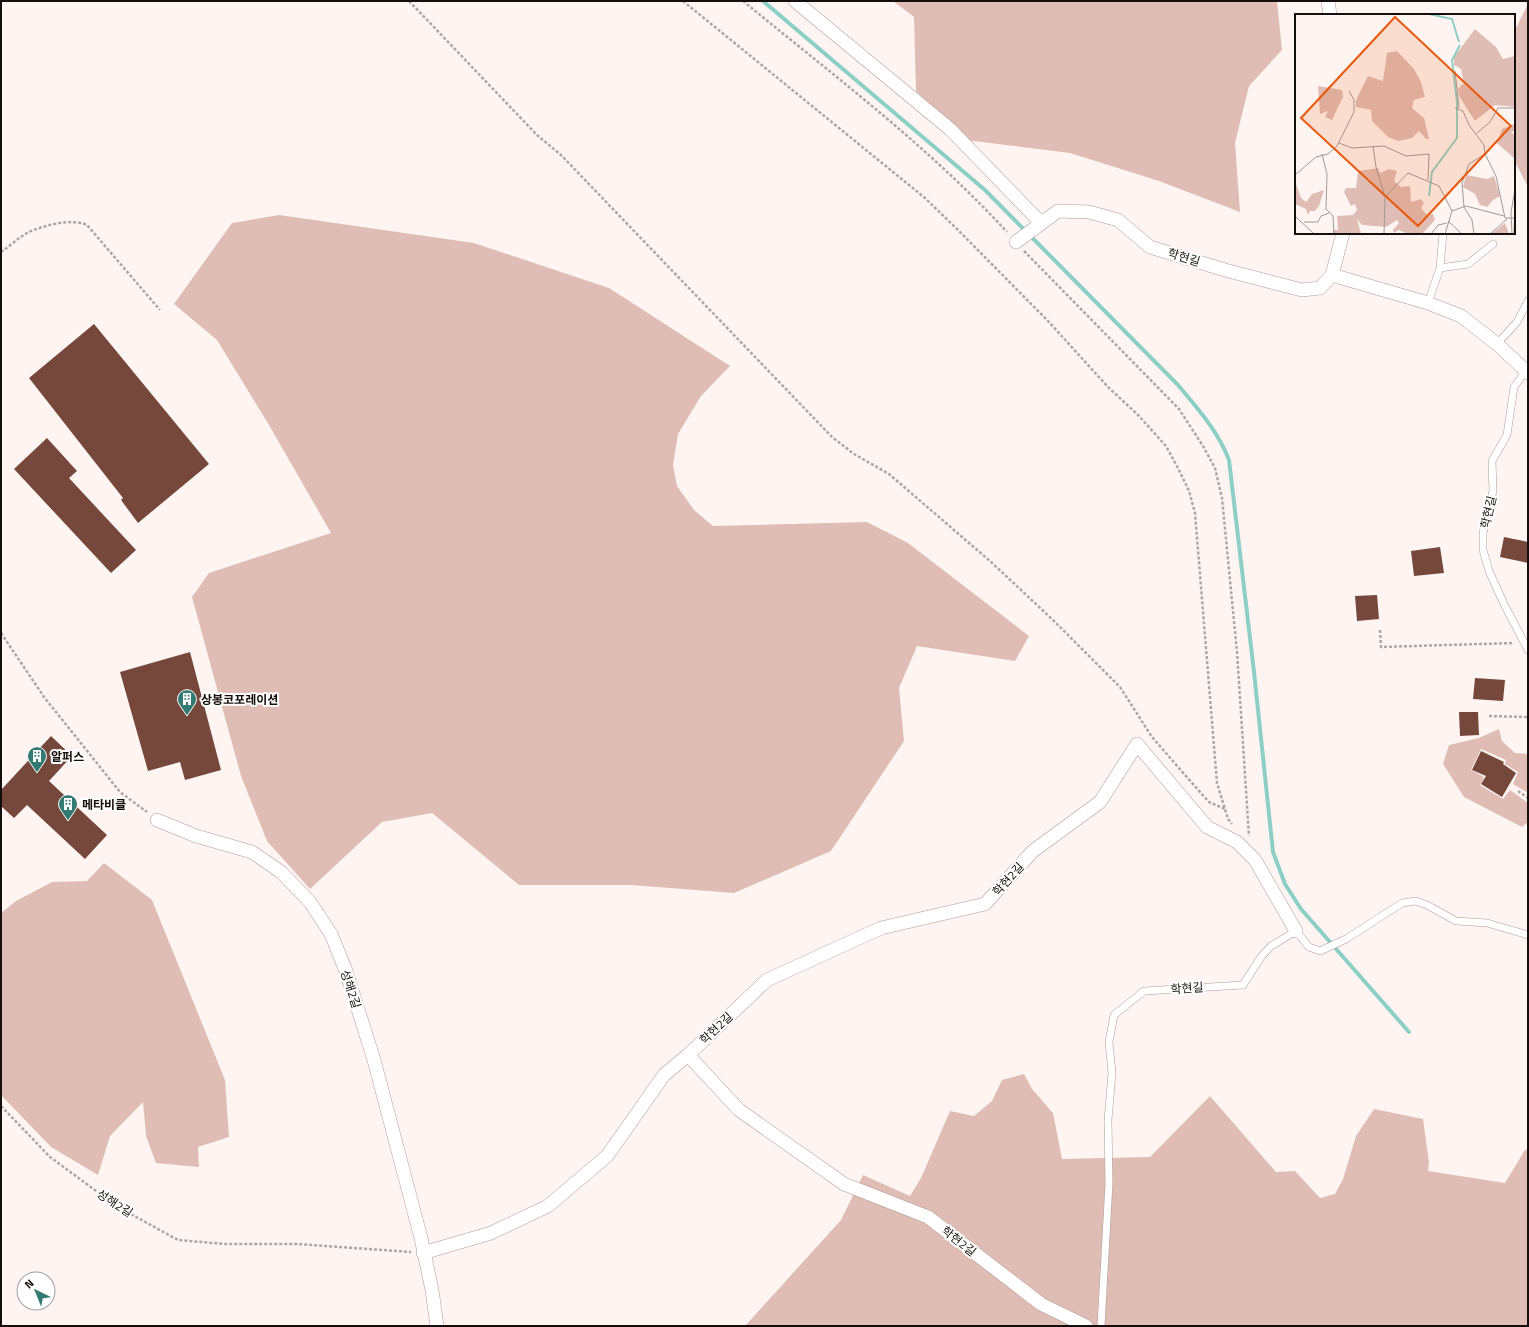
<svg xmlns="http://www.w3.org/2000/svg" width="1529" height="1327" font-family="'Titillium Web','Noto Sans KR',sans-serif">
<rect width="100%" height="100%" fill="#fef5f3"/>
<path fill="#dfbdb4" d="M893 1H1277L1282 50 1249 86 1235 143 1240 212 1159 181 1070 153 966 140 916 91 914 17Z
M1528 4V187L1514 160V32Z
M279 215 474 243 609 288 730 366 701 396 678 434 673 465 677 486 694 510 713 526 867 522 908 543 1029 636 1015 661 917 646 899 688 904 741 831 851 734 893 631 885H519L432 813 382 822 310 889 267 841 241 776 192 597 209 573 331 533 269 425 217 340 174 304 232 223Z
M1499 729 1502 741 1515 753 1528 754V793L1513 784 1518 772 1505 764 1506 760 1481 749 1471 770 1484 777 1480 785 1503 799 1510 790 1528 803V822L1522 827 1464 797 1443 764 1449 745 1479 738Z
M104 863 152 900 225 1080 229 1137 198 1147 199 1167 156 1163 146 1136 143 1102 110 1136 98 1175 51 1147 1 1095V913L16 901 52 882 87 881Z
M1024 1074 1032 1089 1053 1113 1062 1159 1150 1157 1210 1096 1276 1172 1295 1171 1320 1198 1335 1194 1343 1179 1356 1136 1374 1109 1423 1119 1429 1162 1428 1171 1505 1183 1525 1150 1528 1149V1326H745L841 1220 863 1175 910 1196 921 1178 950 1111 974 1116 992 1101 1002 1080Z"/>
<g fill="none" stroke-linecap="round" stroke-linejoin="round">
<path stroke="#8dcfc6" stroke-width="4" d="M763 1 985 190 1178 385C1198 409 1218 431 1229 460L1254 672 1273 852 1285 884 1301 909 1409 1032"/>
</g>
<path fill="#76473b" d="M94 324 209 464 138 523 121 500 123 498 29 378Z
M47 438 77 471 69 478 136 550 111 573 14 469Z
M1504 537 1528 542V563L1500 557Z
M1440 547 1444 573 1414 576 1411 551Z
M1377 595 1379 619 1357 621 1355 596Z
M190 652 221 770 185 780 180 762 148 771 120 672Z
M1475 678 1505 680 1503 701 1473 699Z
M1459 712H1478L1479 735 1460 736Z
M51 736 72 756 49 781 107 835 85 859 27 805 14 818 1 806V790Z
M1481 751 1504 762 1503 764 1516 773 1502 797 1481 784 1486 776 1472 770Z"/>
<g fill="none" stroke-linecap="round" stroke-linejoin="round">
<defs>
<path id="service" d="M1440 268 1468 264 1493 244
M1428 303 1440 268 1443 233
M1497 344 1517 322 1528 301
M1525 372 1514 387 1507 435 1492 461 1493 491 1483 533V550L1489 571 1504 604 1528 650
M1101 1326 1109 1183 1108 1120 1112 1073 1109 1042 1114 1015 1144 991 1243 985 1261 957 1271 946 1296 931 1309 947 1320 951 1346 939 1402 903 1416 901 1427 905 1456 921 1487 923 1528 935"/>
<path id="minor" d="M795 1 950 129 1041 223
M1328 1 1330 15
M1016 242 1058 211 1089 212 1118 220 1150 247 1225 270 1302 290 1320 288 1332 275 1428 303 1461 316 1497 344 1528 373
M1332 275 1343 233
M157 820 196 836 252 852 281 872 310 902 331 934 346 971 374 1060 421 1238 432 1290 437 1326
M688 1055 739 1110 844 1184 928 1217 1041 1304 1086 1326
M423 1253 491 1233 548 1206 607 1156 664 1075 688 1055 767 980 881 928 985 904 1033 851 1100 802 1137 744 1207 827 1237 842 1255 860 1296 931"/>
</defs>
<use href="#service" stroke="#af9b95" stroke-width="8"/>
<use href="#minor" stroke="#af9b95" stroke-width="14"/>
<path stroke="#aea6a4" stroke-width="2.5" stroke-dasharray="3 2" stroke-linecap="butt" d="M409 1 537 135 561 155 832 437 854 454 889 474 990 561 1053 620 1120 687 1152 737 1185 775 1209 802 1225 809
M683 1 925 198 958 230 1048 321 1108 387 1139 416 1166 446 1179 470 1189 491 1195 513 1217 783 1228 819 1232 824
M743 1C833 75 928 146 1007 232
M1024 251 1179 409 1203 446 1215 468 1222 498 1237 652 1249 836
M1 252C10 246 19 237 29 232 45 225 72 218 87 225L160 310
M1380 630 1381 647 1514 643
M1 633 44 697 120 792 147 812
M1489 716 1528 717
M1518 791 1528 798
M1 1106 50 1157 118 1207 178 1240 225 1244H297L411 1252"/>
<use href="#service" stroke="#fff" stroke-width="7"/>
<use href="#minor" stroke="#fff" stroke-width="13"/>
</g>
<defs>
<symbol id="building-pin" viewBox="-11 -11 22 30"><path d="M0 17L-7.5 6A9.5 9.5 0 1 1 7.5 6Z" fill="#337a72" stroke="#fff"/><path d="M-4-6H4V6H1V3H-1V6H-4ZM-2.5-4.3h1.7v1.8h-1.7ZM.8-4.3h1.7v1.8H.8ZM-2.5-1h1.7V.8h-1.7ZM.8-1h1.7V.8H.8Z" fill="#fff"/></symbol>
</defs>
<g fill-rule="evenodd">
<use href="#building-pin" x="176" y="688" width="22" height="30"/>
<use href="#building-pin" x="26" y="745" width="22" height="30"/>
<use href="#building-pin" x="57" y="793" width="22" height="30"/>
</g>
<g text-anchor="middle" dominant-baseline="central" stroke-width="4" stroke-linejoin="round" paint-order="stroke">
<g font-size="12" fill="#140e0c" stroke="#fff">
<text transform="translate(1184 257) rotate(17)">학현길</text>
<text transform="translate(1488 512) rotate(-77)">학현길</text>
<text transform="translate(1008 879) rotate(-48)">학현2길</text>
<text transform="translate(1187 988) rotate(-4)">학현길</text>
<text transform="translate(351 989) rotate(72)">성해2길</text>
<text transform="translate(716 1028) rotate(-43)">학현2길</text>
<text transform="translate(115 1203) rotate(33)">성해2길</text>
<text transform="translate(959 1241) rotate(38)">학현2길</text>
</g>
<g font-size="12" font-weight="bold" fill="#140e0c" stroke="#fff" text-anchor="start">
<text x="201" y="699">상봉코포레이션</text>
<text x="51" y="756">알퍼스</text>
<text x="82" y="804">메타비클</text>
</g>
</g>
<g transform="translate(1295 14)">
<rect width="220" height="220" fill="#fef5f3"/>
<path d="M180 15 201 33 208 45 220 42V93L200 91 180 107 164 82 163 75 169 69 166 55 159 51V43ZM102 37 119 55 126 68 130 83 119 86 117 94 129 104 134 125H131L124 117 117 124 103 127 93 123 77 107 76 96 61 93V86L73 62 88 67 92 39ZM23 72 47 76 48 83 37 106 30 103 33 97 25 100ZM220 110V117L216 118 220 122V145L202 129 207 115ZM83 154 85 159 94 155 102 157 99 167 106 173 115 172 116 188 126 185 129 189 126 194 131 200H138L140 206 127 220H113L104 216 99 219 98 216 104 209 102 206 91 213 67 211 62 205 66 220H39L38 216H43L42 202 58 201 62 196 60 190 56 192 49 178 51 174H61L63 157ZM171 161 192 165 199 162 205 182 198 186 194 174 198 186 192 193 185 191 180 180 168 173ZM0 167 6 184 11 188 17 180 29 176 24 192 20 197H15L13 201 11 195 0 190ZM210 209 214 220H196Z" fill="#dfbdb4"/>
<path fill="none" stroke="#8dcfc6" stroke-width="2" d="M134 0 157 5 164 28M134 182 137 158 162 124V88L157 46 165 31"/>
<path fill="none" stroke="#a09997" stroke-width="1" d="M160 57 164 94M160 94 168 97 174 111 189 131 190 140 201 162 210 204H220M182 119 195 108 203 94H220M44 129 57 134 89 132 111 142 134 140 133 166M78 132 81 153 90 183M27 140 32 160 31 195 38 202 39 220M0 161 21 143 33 140 42 132 59 98V86L54 77M0 202 19 220M153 207 167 220M9 208H23L26 202 34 199M89 220 90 183 113 159 144 172 157 197M136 220 143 211 152 209M150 220 157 197 171 192 209 202M179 220 177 206 169 193 167 169 174 150 190 140M195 220 212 205M217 220 216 198 220 176M219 220 220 186"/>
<path fill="#e8590c" fill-opacity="0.15" stroke="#e8590c" stroke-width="2" d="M100 3 216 112 123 212 6 104Z"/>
<rect width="220" height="220" fill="none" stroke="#140e0c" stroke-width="2"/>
</g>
<rect width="1529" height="1327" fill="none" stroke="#140e0c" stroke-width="4"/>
<g transform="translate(36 1291) rotate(317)"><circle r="19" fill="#ffffff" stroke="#a19f9e"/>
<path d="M0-3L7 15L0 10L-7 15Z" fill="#337a72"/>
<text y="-6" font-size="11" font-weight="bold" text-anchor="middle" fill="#140e0c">N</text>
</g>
</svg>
